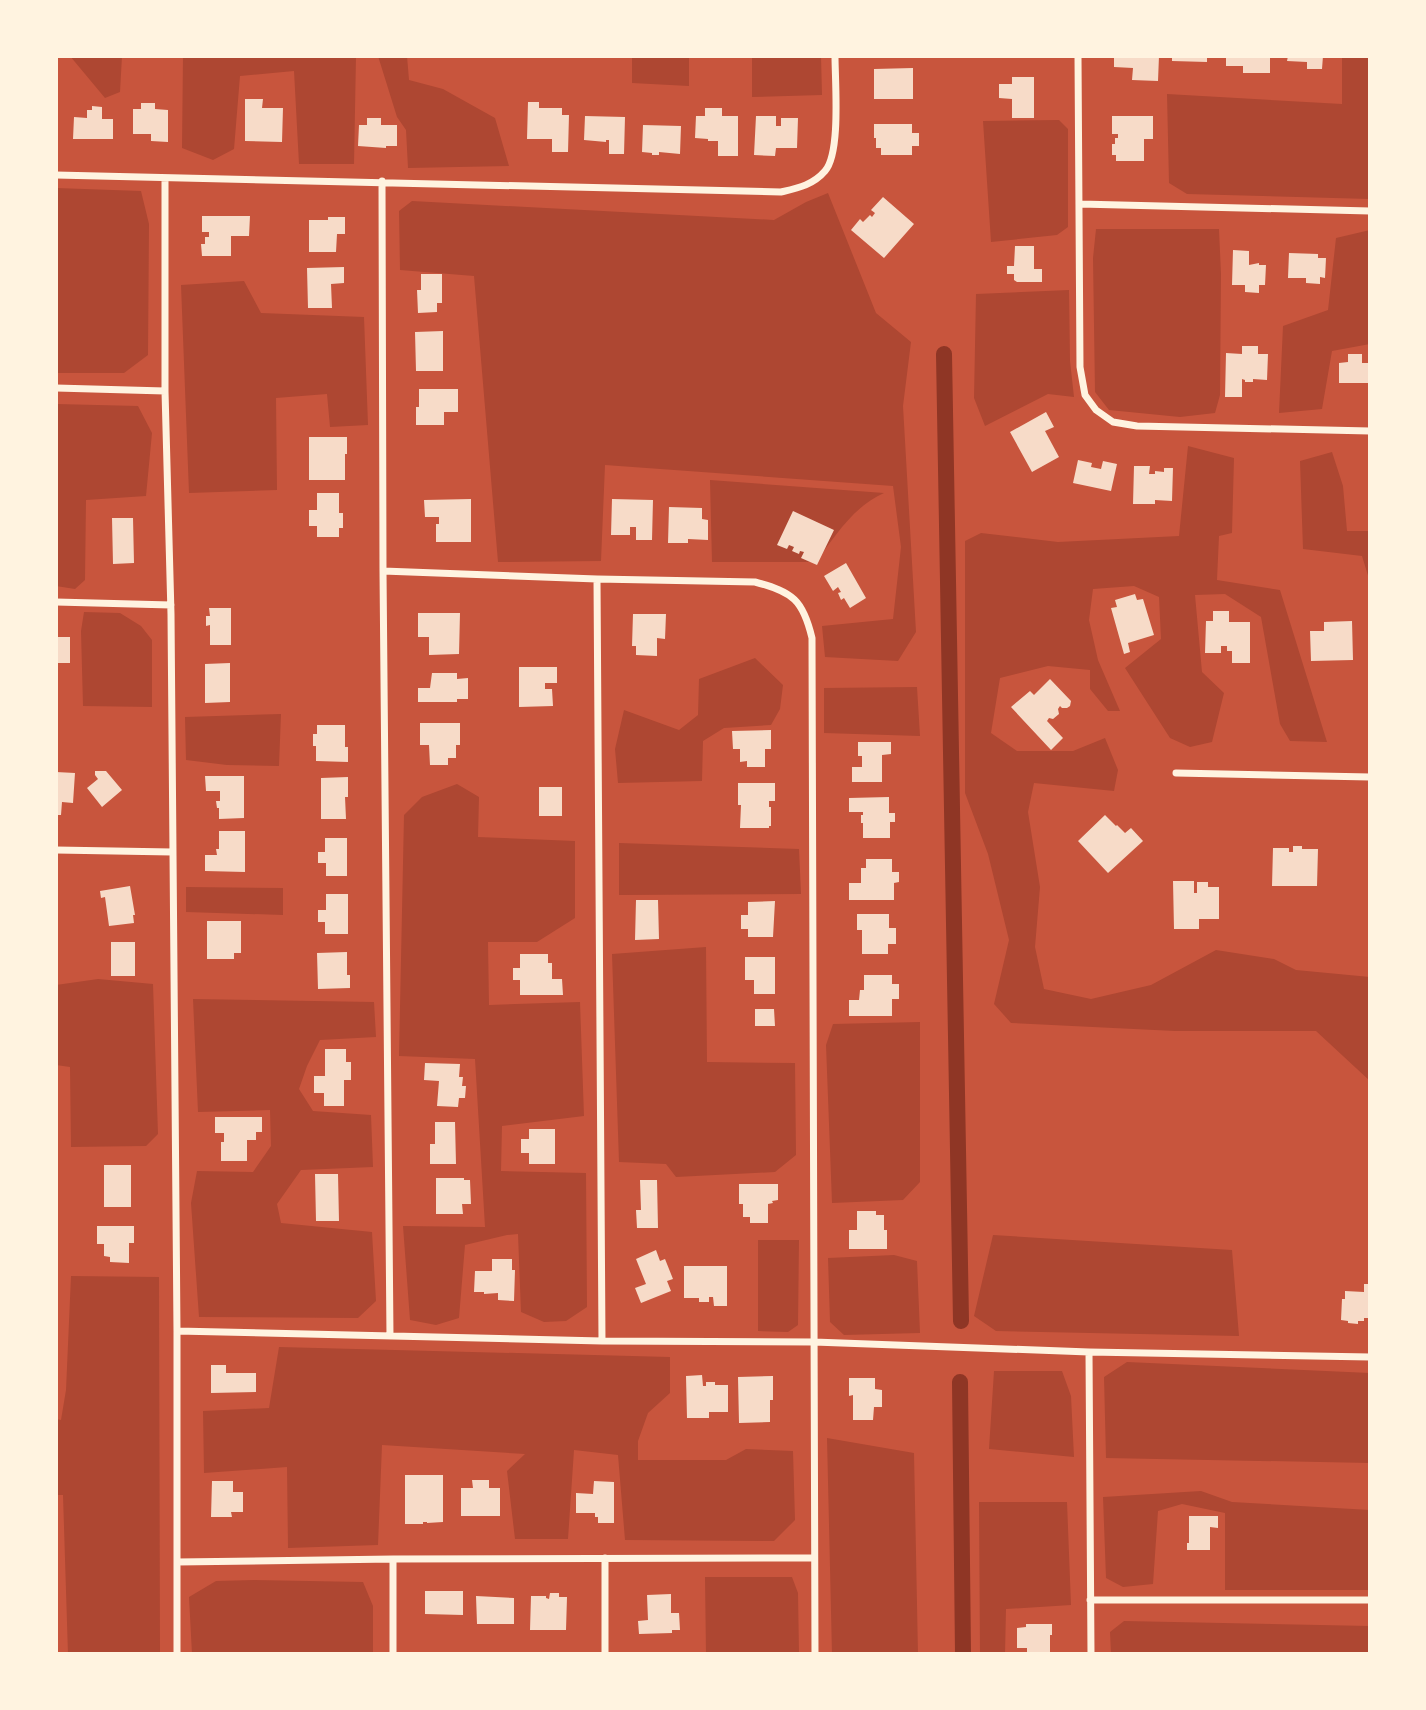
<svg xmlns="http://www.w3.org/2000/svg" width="1426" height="1710" font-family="'Noto Serif',serif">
<rect width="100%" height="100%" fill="#c8553d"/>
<path fill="#ae4732" d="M70 56H122L120 92 105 98Z
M183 56H356L354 164H299L294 71 240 76 234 149 213 160 182 148Z
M378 56H407L409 80 443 89 495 118 509 166 408 168 406 130 397 117Z
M632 56H689V86L632 83Z
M752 56H821L822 95 752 97Z
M1342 56H1370V199L1187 194 1169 183 1167 94 1342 104Z
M1059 120 1068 129V227L1057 235 991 242 983 121Z
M56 188 141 191 149 224 148 355 124 373H56Z
M828 193 876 313 911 342 903 406 916 632 898 661 825 657 822 626 893 619 901 547 893 486 605 465 601 561 498 562 474 276 400 270 399 211 412 201 774 220 806 202Z
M1096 229H1219L1221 274 1220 395 1215 413 1180 417 1109 410 1095 392 1093 258Z
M1370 230V344L1332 351 1322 409 1279 413 1283 326 1328 310 1336 238Z
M244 281 261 313 364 317 368 425 330 427 327 394 276 398 277 490 189 493 181 285Z
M1069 290 1070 361 1074 397 1048 394 985 426 974 398 976 294Z
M56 404 138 406 152 433 146 496 86 500 85 580 75 589 56 586Z
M1188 446 1234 458 1232 533 1219 536 1217 580 1280 590 1327 742 1290 741 1280 724 1261 617 1225 594 1195 595 1202 672 1224 693 1212 742 1190 747 1170 738 1125 668 1161 639 1159 597 1134 586 1093 589 1089 620 1098 660 1120 711H1108L1090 689V670L1048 666 1000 678 991 733 1017 751H1073L1105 738 1118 770 1114 791 1034 783 1028 812 1040 887 1035 947 1044 989 1091 999 1151 985 1216 950 1274 959 1296 970 1370 977V1081L1316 1031H1175L1011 1023 994 1004 1009 940 988 854 965 793V541L981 533 1058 542 1179 536Z
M1332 452 1343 486 1347 531H1369L1370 534V582L1362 556 1303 549 1300 461Z
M710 480 884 493C854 506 835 536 816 562H712Z
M84 612 120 613 141 626 152 640V707L83 706 81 631Z
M755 658 783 685 780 709 771 725 724 728 703 741 702 781 618 783 615 749 624 710 679 730 698 715 699 679Z
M917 687 920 736 824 733V688Z
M281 714 279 766 227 765 186 760 185 717Z
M457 784 479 797 478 837 575 841V918L537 942H488L489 1005 580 1002 584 1116 502 1126 501 1171 586 1173 587 1307 566 1321 544 1322 521 1312 518 1234 507 1235 465 1245 459 1318 436 1325 410 1320 403 1226 485 1227 475 1059 399 1056 404 815 422 797Z
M619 843 799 849 801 894 619 895Z
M186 887 283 888V915L186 912Z
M706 947 707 1062 795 1063 796 1155 775 1172 676 1177 666 1164 619 1162 612 954Z
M98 979 153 984 158 1134 146 1146 71 1147 70 1067 56 1065V985Z
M193 999 374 1002 376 1037 320 1040 307 1066 299 1089 313 1111 371 1115 373 1167 301 1170 277 1204 281 1223 372 1232 376 1301 358 1318 199 1317 191 1203 197 1171 253 1172 271 1146 270 1110 198 1112Z
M920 1022V1182L903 1200 832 1203 826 1045 833 1024Z
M993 1235 1232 1250 1239 1336 996 1331 974 1316Z
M758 1240H799L798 1325 788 1332 758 1331Z
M894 1255 917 1261 920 1333 844 1335 830 1322 828 1258Z
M71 1276 159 1277 160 1654H68L63 1495H56V1419L61 1420 66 1390Z
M279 1347 670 1357V1393L648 1413 638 1441V1460H726L746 1449 793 1451 795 1520 774 1541 625 1540 618 1455 574 1450 568 1539H515L507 1471 525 1454 382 1445 378 1545 288 1548 287 1467 204 1473 203 1411 269 1408Z
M1127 1362 1370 1373V1463L1106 1458 1104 1377Z
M994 1371H1062L1071 1396 1074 1457 989 1449Z
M827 1438 914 1453 918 1654H832Z
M1201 1491 1232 1502 1370 1510V1590H1225V1513L1182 1504 1158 1511 1153 1584 1123 1587 1106 1578 1103 1497Z
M979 1502H1067L1071 1605 1006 1609 1005 1654H980Z
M705 1577H792L798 1593 799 1654H706Z
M254 1580 363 1582 373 1606V1654H192L189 1597 216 1581Z
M1124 1621 1370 1626V1654H1111L1110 1632Z"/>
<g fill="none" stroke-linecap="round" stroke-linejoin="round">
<path stroke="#8f3625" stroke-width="16" d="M944 354 961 1321
M960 1382 963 1654"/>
</g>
<path fill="#f7dbc8" d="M1114 56H1159L1158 81 1132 80 1133 68 1114 67Z
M1172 56H1207V62L1172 61Z
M1226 56H1270V73H1243V66H1226Z
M1288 56H1323L1322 69H1307V62L1287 61Z
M913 68V99H874V69Z
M1012 77H1034V118H1012V99L999 98V84H1012Z
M245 99H263L262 108H283L282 142 245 141Z
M528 102H539V108H562V115H569L568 152H552V139H527Z
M141 103H155V109L168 110V142L151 141V134H133V109H141Z
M92 106 102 107V119H113V139H73L74 117 87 118V110H92Z
M705 108H722V116H738V156H718V141H708V139L695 138 696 116H705Z
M585 116 625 117 624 154H609V140H606V142L584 140Z
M756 116H776V126H781V118H798L797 148H776L775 156 754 155Z
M1112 116H1153V139H1144V161H1116V155H1112V144H1115V138H1118V134H1112Z
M367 118H381V125H397V146H386V148L358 146 359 125H367Z
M874 124H912V133H919V146H912V155H881V148H876V138H874Z
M643 125 681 126 680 154 659 152V155H652V153L642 152Z
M883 197 914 224 884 258 851 230 860 219 863 222 870 215 872 217 875 213 871 210Z
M202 216H250L249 236H231V256H202L201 244H205V237H209V232H202Z
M328 217H345V234H337L336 252H309V220H328Z
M1015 246H1034V269H1042V282H1017L1014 280V274H1007V266H1014Z
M1233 250 1249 251V265L1259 263V265H1266L1265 285H1259V293L1245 292V285H1232Z
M1289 253 1318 254V258H1326L1325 278 1320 277V284L1306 283V278H1288Z
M344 267V283L331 284 332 308H308L307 268Z
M421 274H442V303H437V312L418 313 417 290H421Z
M443 331V371H416L415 332Z
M1242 346H1258V354H1268L1267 380 1253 379V382H1245V380L1242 379V397H1225L1226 353 1242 354Z
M1348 354H1362V363H1370V383H1339V363L1348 362Z
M419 389H458V412H444V425H416V407H419Z
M1046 412 1054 427 1045 431 1059 457 1032 472 1010 432Z
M309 437H347V454H345V480H309Z
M1078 460 1092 463 1091 467 1101 469 1103 461 1117 464 1111 491 1073 483Z
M1134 466H1150L1149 474H1155V471L1164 472V468H1173L1172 501 1155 500V504H1133Z
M317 493H339V513H343V528H339V537H317V526H309V510H317Z
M471 499V542H436V524H439V517H425L424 500Z
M612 499 653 500 652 540H636V527H630V535H611Z
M669 507 702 508V519L708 520V540L688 539V543H668Z
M793 511 834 530 817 565 801 558 804 552 800 551 799 554 792 551 794 547 789 545 787 549 777 545Z
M112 518H133L134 563 113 564Z
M846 563 866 598 850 608 844 598 841 600 838 593 841 592 838 587 833 591 824 576Z
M1135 594 1137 600 1143 599 1154 635 1128 643 1130 652 1124 654 1111 608 1117 607 1115 600Z
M209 608H231V645H210V625L206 626V616H210Z
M1213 611H1229V622H1250V663H1232V651H1227V646H1221V653H1205L1206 621H1213Z
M418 613H460L459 654 429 655V637H418Z
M633 614H666L665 639 657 638V656L636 655V646H632Z
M1352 621 1353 660 1311 661 1310 631H1324V622Z
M56 637H70V663H56Z
M230 663V702L205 703V664Z
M519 667H557V683H545V689H552L553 706 519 707Z
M432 673H457V679L468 678V699H457V702H418V688H430Z
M1050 679 1071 701 1070 706 1067 708H1062L1060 706 1058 709 1059 714 1053 719 1049 718 1047 721 1063 738 1051 750 1011 707 1030 691 1034 695Z
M420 723H460V745H456V758H448V765H430L429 745H420Z
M317 725H345V747H348V762L316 761V746H313V734H317Z
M771 730V749H765V767H747V761L740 762V749H733L732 731Z
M858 742H891V754L882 755V782H852V767H862V756H858Z
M95 771H106L122 790 102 807 87 788 98 779 95 775Z
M56 772 75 773 73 803 62 802 61 815H56Z
M205 776H244V818L219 819V808H217L216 801H220V791H206Z
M348 777V797H345L346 819H321V778Z
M738 783H775V801H769V807H771V826H769V828H740L741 805H738Z
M539 787H562V816H539Z
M889 797V813H895V822H890V838H863V823H861V815H863V812H849V798Z
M1105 815 1116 826 1117 825 1125 833 1131 828 1143 841 1108 873 1078 841Z
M219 831H245V872L205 871V855H217L216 849H219Z
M325 838H347V876H326V863H318V852H325Z
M1293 846H1302V849H1318L1317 886H1272L1273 848H1289V852H1293Z
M866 859H892V872H899V882L894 883V900H849V883H861V868H866Z
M1173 881H1194V893H1197V882H1208V887H1219V919H1199V929H1174Z
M130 886 135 915H133L134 923 109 926 105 897 101 898 100 891Z
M326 894H348V934H325V922H318V910H326Z
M636 900H658L659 939 635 940Z
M775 901 773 937H748V929H741V915H748V902Z
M857 914H889V928H896V944H888V954H862V930H857Z
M207 921H241V953H234V959H207Z
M111 942H135V976H111Z
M347 952V975H350V988L318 989 317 953Z
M520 954H548V963H552V979H562L563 995H520V980H513V968H520Z
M745 957H775V994H754V980H745Z
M864 975H892V984H899V999H892V1016H849V1000H859L860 990H864Z
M755 1009H774L775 1026H755Z
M325 1049H346V1062H351V1080H344V1106H324V1093H314V1076H325Z
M425 1063 460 1064 459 1077H463L462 1086H466L465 1098H459L458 1107 437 1106 439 1081 424 1080Z
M215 1117H262V1132H256V1140H247V1161H221V1142H224V1133H215Z
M435 1122H455L456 1164H430V1144H435Z
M529 1129H555V1164H529V1153H521V1139H529Z
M104 1165H131V1207H104Z
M315 1174H338L339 1221H316Z
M436 1178H464V1180H470L471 1204H462L463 1214H436Z
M640 1180H657L658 1228H637L636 1210H641Z
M739 1184H778V1200L772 1201 773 1203 768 1204V1223H750V1217H743V1204H739Z
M857 1211H876V1215H884V1230H887V1249H849V1230H857Z
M97 1226H134V1243H129V1263L110 1262V1257L104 1256V1244H97Z
M656 1250 660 1261 665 1259 673 1279 667 1281 671 1291 641 1303 635 1288 646 1284 636 1259Z
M492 1259H512V1270H515L514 1301 498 1300V1293L484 1294V1292H474L475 1271H492Z
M684 1266H727V1306H714L713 1297H709V1302H699V1298H684Z
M1364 1284H1370V1318H1364V1321H1358V1324L1348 1323V1321L1341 1320 1342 1299H1345V1291L1364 1292Z
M211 1365H226V1373H256V1392L211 1393Z
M702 1375 703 1386H706V1382H715V1385H728V1412H709V1418H687L686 1376Z
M773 1376V1400H770V1422L739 1423 738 1377Z
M849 1378H875V1389L882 1390V1407H874L873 1420H853V1395L849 1396Z
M405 1475H443V1522L427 1523V1522H423V1524H405Z
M472 1480H489V1488H500V1516H461V1488H473Z
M212 1481H233V1492H243V1512H231L232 1517H211Z
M594 1481 614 1482V1523H598V1517H595V1513H576V1493L593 1494Z
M1189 1516H1218V1528L1210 1527V1550H1187V1543H1189Z
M425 1591H463V1615L425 1614Z
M550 1593H559V1597H567L566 1630H530L531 1596H546V1598L549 1599Z
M671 1594V1613H679L680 1630H672V1633L639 1634 638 1621 648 1620 647 1595Z
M476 1596 514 1598V1624H477Z
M1026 1624H1052V1635H1050V1654H1027V1648H1017V1628L1026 1627Z"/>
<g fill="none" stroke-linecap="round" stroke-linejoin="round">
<path stroke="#fff3e0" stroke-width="7" d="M1078 56 1080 367 1085 395 1096 410 1113 422 1137 426 1370 431
M56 175 781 192C798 188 813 185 825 171 841 153 835 82 835 56
M165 178V391L171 614 177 1331V1654
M382 181 383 571 390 1336
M1080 204 1370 211
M56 388 165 391
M383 571 597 579 755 582C793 592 803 600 812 638L815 1654
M597 579 602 1341
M56 602 171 605
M1176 773 1370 777
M56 850 172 852
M177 1331 602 1341 814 1342 1089 1352 1370 1357
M1089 1352 1091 1654
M177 1562 393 1559 814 1558
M1090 1600H1370
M393 1654V1559
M605 1654V1558"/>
</g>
<rect width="1426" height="1710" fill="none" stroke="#fff3e0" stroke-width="116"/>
</svg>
